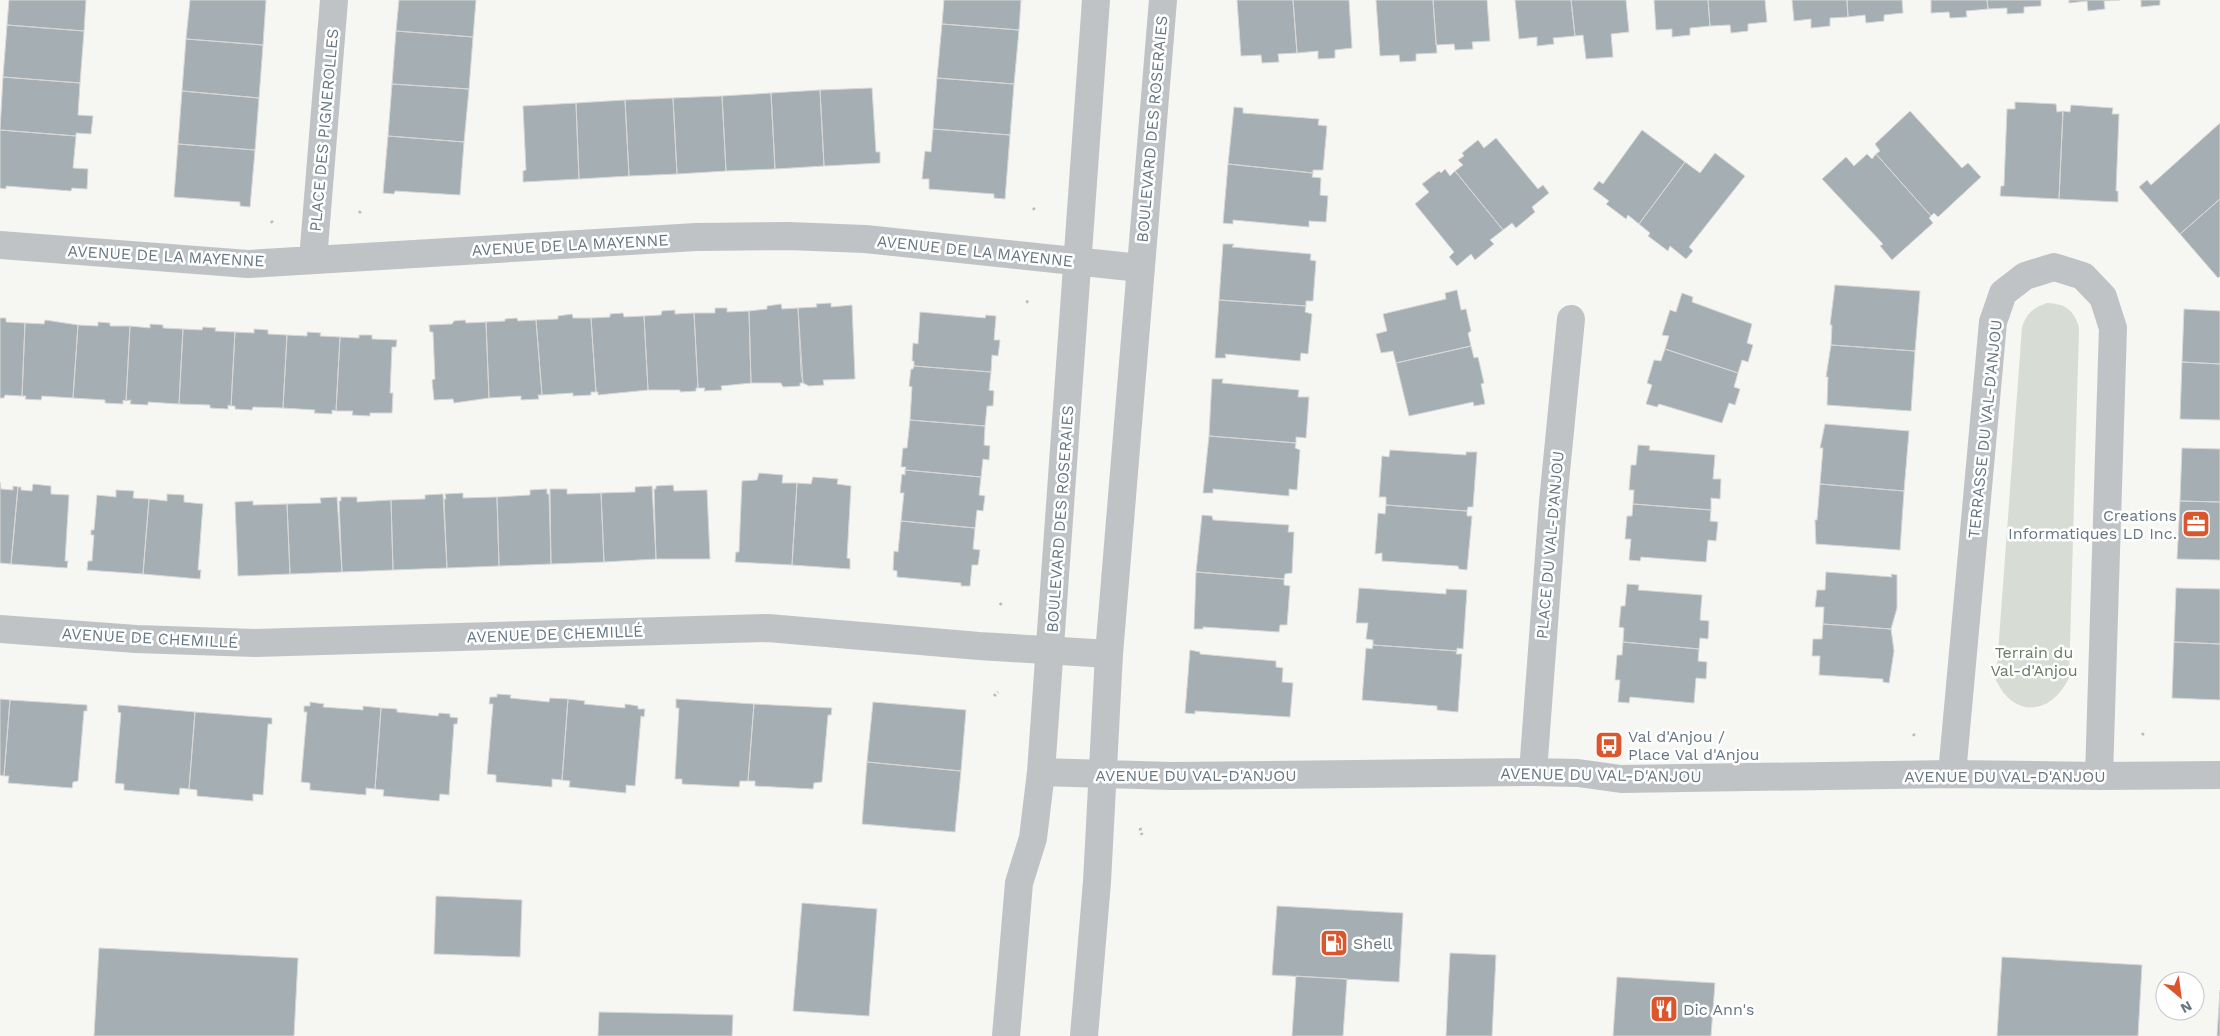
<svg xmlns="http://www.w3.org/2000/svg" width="2220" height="1036" font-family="'Work Sans',sans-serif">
<rect width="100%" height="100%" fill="#f6f6f2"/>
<path fill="#d7dcd4" d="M2047 303C2066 304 2074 310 2079 328L2069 678C2051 715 2014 719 1996 680L2022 327C2027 313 2033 308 2047 303Z"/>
<path fill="#a5aeb3" stroke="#d7d7d5" d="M9 0H86L84 31 7 25Z
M190 0H266L263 45 186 39Z
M399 0H476L473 37 396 31Z
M944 0H1021L1019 30 942 24Z
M1237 0H1293L1297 53 1278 54 1279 62 1262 63 1261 55 1241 56Z
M1293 0H1349L1352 48 1335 50V58L1318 59V51L1297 53Z
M1376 0H1433L1437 53 1416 54V61L1400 62 1399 55 1380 56Z
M1433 0H1487L1490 41 1472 42 1473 49 1455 50 1454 44 1436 45Z
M1515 0H1571L1575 36 1553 38 1554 44 1537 46V37L1519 39Z
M1571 0H1626L1629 32 1611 34 1613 57 1586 59 1583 35 1575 36Z
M1654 0H1708L1710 26 1690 28V35L1672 37V29L1656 30Z
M1708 0H1765L1767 22 1748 24V31L1731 33 1730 25 1710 26Z
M1792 0H1847L1848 17 1830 18V26L1811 28V19L1794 21Z
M1847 0H1902L1903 13 1884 15V21L1866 23 1865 15 1848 17Z
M1931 0H1987L1988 9 1966 11 1967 17 1950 18 1949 12 1931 13Z
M1987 0H2041V6L2024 7V13L2007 14V8L1988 9Z
M2069 0H2120L2104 1 2105 9 2088 11 2087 1 2069 3Z
M2141 0H2160V5L2141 7Z
M942 24 1019 30 1014 84 937 78Z
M7 25 84 31 80 83 3 77Z
M396 31 473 37 469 89 392 84Z
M186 39 263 45 259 98 182 91Z
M3 77 80 83 78 115 93 116 91 134 76 133V136L0 130Z
M937 78 1014 84 1010 135 933 129Z
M392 84 469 89 464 142 388 136Z
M872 88 876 152H880V163L824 166 820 90Z
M820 90 824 166 775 169 771 93Z
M182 91 259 98 255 150 178 144Z
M771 93 775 169 726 171 722 96Z
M722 96 726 171 677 174 673 98Z
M673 98 677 174 629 176 625 100Z
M625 100 629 176 579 179 576 103Z
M2015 102 2056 104 2057 112 2063 111 2059 199 2000 196 2001 186H2004L2007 109H2015Z
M576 103 579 179 523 182V171L526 170 523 106Z
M2071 105 2113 108 2112 114H2119L2116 191H2118V202L2059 199 2063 111 2070 112Z
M1234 107 1243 108V113L1319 119 1318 125 1327 126 1323 170H1313V173L1228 164Z
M1910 111 1962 168 1968 163 1981 177 1938 217 1934 213 1931 216 1876 154 1880 151 1875 144Z
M2220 123V199L2180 234 2139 187 2147 180 2151 185Z
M933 129 1010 135 1005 199 994 198V194L929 189V179H922L925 151 931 152Z
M0 130 76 136 73 168 88 169 87 189 72 188 71 191 6 186V189L0 188Z
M1642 130 1685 162 1639 224 1628 215 1626 219 1606 204 1609 201 1593 189 1599 181 1603 184Z
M388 136 464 142 460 195 395 191 394 194 383 193Z
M1496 138 1538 189 1543 185 1549 193 1532 207 1535 212 1516 228 1512 223 1503 230 1455 171 1463 165 1458 160 1464 156 1462 153 1478 140 1484 148Z
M178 144 255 150 250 207 240 206V202L174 197Z
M1715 153 1745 176 1689 247 1693 251 1686 259 1670 246 1668 251 1648 236 1650 233 1639 224 1685 162 1700 173Z
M1867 154 1872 159 1876 154 1931 216 1929 218 1933 223 1892 260 1880 246 1883 244 1822 179 1846 157 1854 166Z
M1228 164 1313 173 1312 177 1321 178 1320 195 1328 196 1326 222 1309 221V227L1233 220V224L1223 223Z
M1445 169 1450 176 1455 171 1503 230 1490 240 1494 244 1475 260 1471 254 1457 266 1449 257 1454 252 1415 204 1429 192 1422 184 1439 171 1441 173Z
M2220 199V276L2218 278 2180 234Z
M1223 244H1234L1232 247 1311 254 1310 260 1316 261 1313 301H1306V306L1219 300Z
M1835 285 1920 291 1915 351 1831 345 1832 325H1830Z
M1457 290 1461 310 1466 309 1471 331 1468 333 1471 346 1396 363 1393 351 1381 353 1376 334 1387 331 1383 314 1446 299 1445 293Z
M1682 293 1693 297 1692 302 1752 324 1747 343 1753 345 1748 362 1742 360 1738 373 1665 349 1669 336 1662 335 1670 310 1676 312Z
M1219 300 1306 306 1305 312 1312 314 1308 354 1301 353 1300 361 1225 354 1226 358H1215Z
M831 303V307L852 305 855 379 823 380 824 385 809 386 803 383 801 372 798 308 817 307 816 304Z
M781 304 782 309 798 308 803 383H800V386L783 387 781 383H751L749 311 767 309V306Z
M715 308H727V312L749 311 751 383 721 386 722 390 704 391 705 388H698L694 313H715Z
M2184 309 2220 311V364L2182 362Z
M675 310V314L694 313 698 388H696V391L680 392V390H648L644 316 661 315 662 311Z
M920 312 985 318 986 315 996 316 994 340H1000L998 356 992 355 991 372 914 366V361H912L913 343 918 344Z
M623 313 624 317 644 316 648 390 598 395V392H596L591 318 610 317V314Z
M572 314 573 318H591L596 392H591V395L573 396V393L542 395 536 320 558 319V316Z
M0 318H6V322L25 323 22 396 5 395 4 398H0Z
M517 318 518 321 536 320 542 395H538L539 399 521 400V396L489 398 486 322 505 321V319Z
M45 320 78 325 73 398 42 396 41 400 25 399 26 396H22L25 323 44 324Z
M465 320 466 323 486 322 489 398 454 403 453 399 434 400 432 380 435 379 433 332H430L429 325 452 324 454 321Z
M98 322 110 323V326H130L126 401 123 400V404L105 403V400L73 398 78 325 98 326Z
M150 324 163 325V328L183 329 179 404 148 402V405L130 404 131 400 126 401 130 326 150 328Z
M203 327 216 328 215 331 235 332 231 406 228 405V409L210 408V405L179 404 183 329 202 330Z
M254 329 268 330V334L287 335 283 408 253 407 252 410 235 409V406H231L235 332 254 333Z
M307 332 321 333 320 336 340 337 336 411 332 410V414L314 413 315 410 283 408 287 335 307 336Z
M359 335H372V339L397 340 396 347H392L390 393H393L392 413H370V416L352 415 353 411H336L340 337 359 338Z
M1831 345 1915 351 1911 411 1827 405 1828 377H1826Z
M1471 346 1474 358 1478 357 1484 383 1481 384 1485 404 1474 406 1473 402 1409 416 1396 363Z
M1665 349 1738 373 1734 387 1740 389 1735 405 1729 403 1722 423 1659 404 1657 407 1646 404 1652 385 1647 383 1654 360 1661 361Z
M2182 362 2220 364V420L2180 419Z
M914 366 991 372 989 390 994 391 993 406H987L985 426 910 420 912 387 909 386 911 369H913Z
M1212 379H1223L1222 383 1299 390 1298 397H1309L1306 438 1296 437V443L1209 436Z
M910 420 985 426 984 445 990 446 989 460 983 459 981 477 905 470 906 467H901L903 448H907Z
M1825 424 1909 431 1904 491 1820 484 1823 448H1820Z
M1209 436 1296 443 1295 448 1300 450 1297 490 1289 489V496L1213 489V493H1203Z
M1638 445 1650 446 1649 450 1715 455 1713 479H1721L1720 499 1711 498V510L1633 504 1634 490H1629L1631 465H1636Z
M2182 448 2220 449V502L2180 501Z
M1390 450 1466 455V452H1477L1473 507H1468L1467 511 1386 505V497H1379L1382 456 1389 457Z
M905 470 981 477 979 495 985 496 983 511 977 510 975 528 901 521 904 493H900L902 474 905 475Z
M759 473 783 475 782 483H797L792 565 735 562 736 552H739L742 481 757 480Z
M813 477 838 479 837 484 851 486 847 558 850 559V569L792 565 797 483 811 484Z
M0 482 1 489 13 490V486L18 487 11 564 0 563Z
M33 484 51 486V494L69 495 65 561H68L67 568 11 564 18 487H21V490L32 491Z
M1820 484 1904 491 1900 550 1816 544 1815 520H1817Z
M673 485 674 491 707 490 710 559H656L654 489H656V486Z
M652 486 656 559 604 562 601 493 635 492V487Z
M547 489V494H549L551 564 499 566 497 497 530 495V490Z
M550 489H567V494L601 493 604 562 551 564Z
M116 490 134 491 133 498 149 499 143 574 87 570 88 561H92L94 535H91V530H94L97 495 116 497Z
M463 493V498L497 497 499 566 447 568 444 499H446L445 494Z
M167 494 184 495V502L203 504 198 570H201L200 579 143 574 149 499 167 501Z
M443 494 447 568 393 570 391 500 425 499V495Z
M337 497 342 572 290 574 287 504 321 503 320 498Z
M341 497H357V502L391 500 393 570 342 572 339 501H341Z
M253 501V505L287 504 290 574 238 576 235 502Z
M2180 501 2220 502V560L2177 559Z
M1633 504 1711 510 1710 521 1718 522 1716 541 1708 540 1706 562 1641 557 1640 561 1629 560 1631 539H1625L1627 516H1632Z
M1386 505 1467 511V516H1472L1467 570 1459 569 1458 566 1382 561V553L1375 554 1378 513 1385 514Z
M1202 515 1212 516 1213 520 1289 525 1288 532H1294L1292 573 1285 574 1284 579 1196 572Z
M901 521 975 528 973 549 980 550 978 565H972L970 586H961V583L897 577V571L893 570 894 551 898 552Z
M1196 572 1284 579V585L1290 586 1287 625H1280L1279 632 1203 627V629H1194Z
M1826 572 1892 577 1891 574 1897 575V608L1891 629 1823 624 1824 607H1815L1817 590H1825Z
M1627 584 1639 585 1638 590 1702 595 1700 620 1709 621 1708 639 1700 638 1699 649 1623 642 1624 628 1619 627 1621 606H1625Z
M1359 588 1446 594V589L1467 590 1463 649 1457 648V651L1373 645V640L1366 639 1368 623H1356Z
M2176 588 2220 589V644L2174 642Z
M1823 624 1891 629 1894 651 1889 683 1883 682V679L1819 675 1820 656H1812L1813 639H1822Z
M1623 642 1699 649 1698 661 1707 662 1706 679 1696 678 1694 703 1630 697 1629 703 1618 702 1620 680H1615L1617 655H1622Z
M2174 642 2220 644V700L2172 698Z
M1373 645 1457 651 1456 654H1462L1458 712 1437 710V706L1362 700 1366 648 1372 649Z
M1190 650 1200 652V654L1276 661V667L1283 668 1282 682 1293 683 1290 717 1195 711V714L1185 713Z
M497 694 511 695 510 698 549 702 550 698 568 699 562 780 552 779V787L496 782V775L487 774 493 704H489L490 697H497Z
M0 699 10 700 4 776 0 775Z
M568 699 585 701 584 704 625 708V704L638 706V709H645L644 717 641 716 635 786 626 785V793L569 787 570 781 562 780Z
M676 699 754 704 748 781H740L739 787 682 784V779H675L679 708H676Z
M10 700 87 705V711H84L78 781 73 782 72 788 8 783 9 776H4Z
M310 702 324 704 323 707 363 710V706L381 708 375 789 366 788V795L310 790V783L301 782 307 712H304V706H310Z
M873 702 966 710 961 771 867 762Z
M754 704 832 708 831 715H828L822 782 814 783 813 789 755 786V781H748Z
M118 705 195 712 189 789 180 788 179 795 124 790V784L115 783 121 713 118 712Z
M381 708 397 709V712L438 716 439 713 450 714V717L458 718 457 724H454L449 795 440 794 439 801 383 796 384 790 375 789Z
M195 712 272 718V724H268L263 795 253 794V801L197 796V790L189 789Z
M867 762 961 771 955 832 862 824Z
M436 896 522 900 520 957 434 954Z
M802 903 877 909 869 1016 793 1011Z
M1277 906 1403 913 1399 982 1272 975Z
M99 948 298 958 294 1036H94Z
M1450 953 1496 955 1492 1036H1446Z
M2002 957 2142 965 2138 1036H1997Z
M1296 976 1347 979 1343 1036H1292Z
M1617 977 1715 983 1711 1036H1613Z
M2220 990V1036H2217Z
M599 1012 733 1015 732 1036H598Z"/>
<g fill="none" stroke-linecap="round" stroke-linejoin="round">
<path stroke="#b9bcbe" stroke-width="3" stroke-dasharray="2.5 2.5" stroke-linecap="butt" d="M1033 208 1036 211
M359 213 362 210
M271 221 274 224
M1026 302 1030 301
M1000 603 1002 606
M994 696 998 692
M1913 734 1916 737
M2142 735 2145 732
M1140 828 1142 835"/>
<path stroke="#bfc3c6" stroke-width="28" d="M0 245 248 264 696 237 788 236 865 239 1140 268
M313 260 334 0
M0 629 136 639 255 643 768 628 979 646 1109 654
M1041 772 1171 776 1533 772 1578 773 1621 779 1952 774 2099 776 2220 775
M1533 772 1553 502 1571 319
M1952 774 1993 322 2003 293 2025 276 2054 267 2083 276 2103 297 2113 328 2099 776
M1006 1036 1019 883 1033 838 1041 772 1096 0
M1084 1036 1097 882 1109 654 1163 0"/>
</g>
<defs>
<symbol id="office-square" viewBox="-11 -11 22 22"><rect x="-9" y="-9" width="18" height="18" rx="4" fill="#db552d" stroke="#fff"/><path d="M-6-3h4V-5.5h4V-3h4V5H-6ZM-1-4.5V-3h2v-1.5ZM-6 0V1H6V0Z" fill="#fff"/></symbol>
<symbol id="bus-square" viewBox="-11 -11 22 22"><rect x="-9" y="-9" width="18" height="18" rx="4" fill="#db552d" stroke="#fff"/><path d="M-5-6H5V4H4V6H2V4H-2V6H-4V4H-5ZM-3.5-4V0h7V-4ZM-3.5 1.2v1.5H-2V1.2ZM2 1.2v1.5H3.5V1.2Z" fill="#fff"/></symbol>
<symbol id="fuel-square" viewBox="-11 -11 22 22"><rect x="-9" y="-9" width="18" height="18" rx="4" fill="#db552d" stroke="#fff"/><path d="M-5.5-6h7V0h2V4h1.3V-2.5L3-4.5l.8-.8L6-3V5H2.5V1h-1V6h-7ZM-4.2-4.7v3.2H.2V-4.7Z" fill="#fff"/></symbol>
<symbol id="restaurant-square" viewBox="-11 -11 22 22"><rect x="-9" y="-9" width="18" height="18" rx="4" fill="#db552d" stroke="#fff"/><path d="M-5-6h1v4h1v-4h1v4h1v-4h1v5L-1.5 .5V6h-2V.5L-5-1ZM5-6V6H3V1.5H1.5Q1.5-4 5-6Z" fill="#fff"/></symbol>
</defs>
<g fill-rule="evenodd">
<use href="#office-square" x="2180" y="508" width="32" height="32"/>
<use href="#bus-square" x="1593" y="729" width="32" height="32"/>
<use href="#fuel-square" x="1318" y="927" width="32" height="32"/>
<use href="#restaurant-square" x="1648" y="993" width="32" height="32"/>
</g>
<g text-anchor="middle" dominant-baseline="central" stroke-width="5" stroke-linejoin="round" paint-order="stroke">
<g font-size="16" fill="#667682" stroke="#fff">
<text transform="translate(1152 129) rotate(-85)">BOULEVARD DES ROSERAIES</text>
<text transform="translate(324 130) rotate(-85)">PLACE DES PIGNEROLLES</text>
<text transform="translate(570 245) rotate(-3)">AVENUE DE LA MAYENNE</text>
<text transform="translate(975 251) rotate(6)">AVENUE DE LA MAYENNE</text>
<text transform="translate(166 256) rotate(3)">AVENUE DE LA MAYENNE</text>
<text transform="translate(1985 429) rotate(-84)">TERRASSE DU VAL-D'ANJOU</text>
<text transform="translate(1060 519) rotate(-86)">BOULEVARD DES ROSERAIES</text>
<text transform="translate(1550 545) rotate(-85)">PLACE DU VAL-D'ANJOU</text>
<text transform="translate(555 634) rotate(-2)">AVENUE DE CHEMILLÉ</text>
<text transform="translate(150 638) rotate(3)">AVENUE DE CHEMILLÉ</text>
<text x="1196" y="775">AVENUE DU VAL-D'ANJOU</text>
<text transform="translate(1601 775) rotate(1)">AVENUE DU VAL-D'ANJOU</text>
<text x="2005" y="776">AVENUE DU VAL-D'ANJOU</text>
</g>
<g font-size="16" fill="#667682" stroke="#fff" text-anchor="start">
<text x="2177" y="515" text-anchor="end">Creations<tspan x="2177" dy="18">Informatiques LD Inc.</tspan></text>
<text x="1628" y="736">Val d'Anjou /<tspan x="1628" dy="18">Place Val d'Anjou</tspan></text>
<text x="1353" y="943">Shell</text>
<text x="1683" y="1009">Dic Ann's</text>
</g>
<g font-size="16" fill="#697a65" stroke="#fff">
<text x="2034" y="652">Terrain du<tspan x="2034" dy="18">Val-d'Anjou</tspan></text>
</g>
</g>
<g transform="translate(2180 996) rotate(151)"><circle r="24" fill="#ffffff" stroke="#c2c8cd"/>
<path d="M0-4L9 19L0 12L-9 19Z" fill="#db552d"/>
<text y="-8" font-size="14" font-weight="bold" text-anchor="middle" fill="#667682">N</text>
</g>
</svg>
